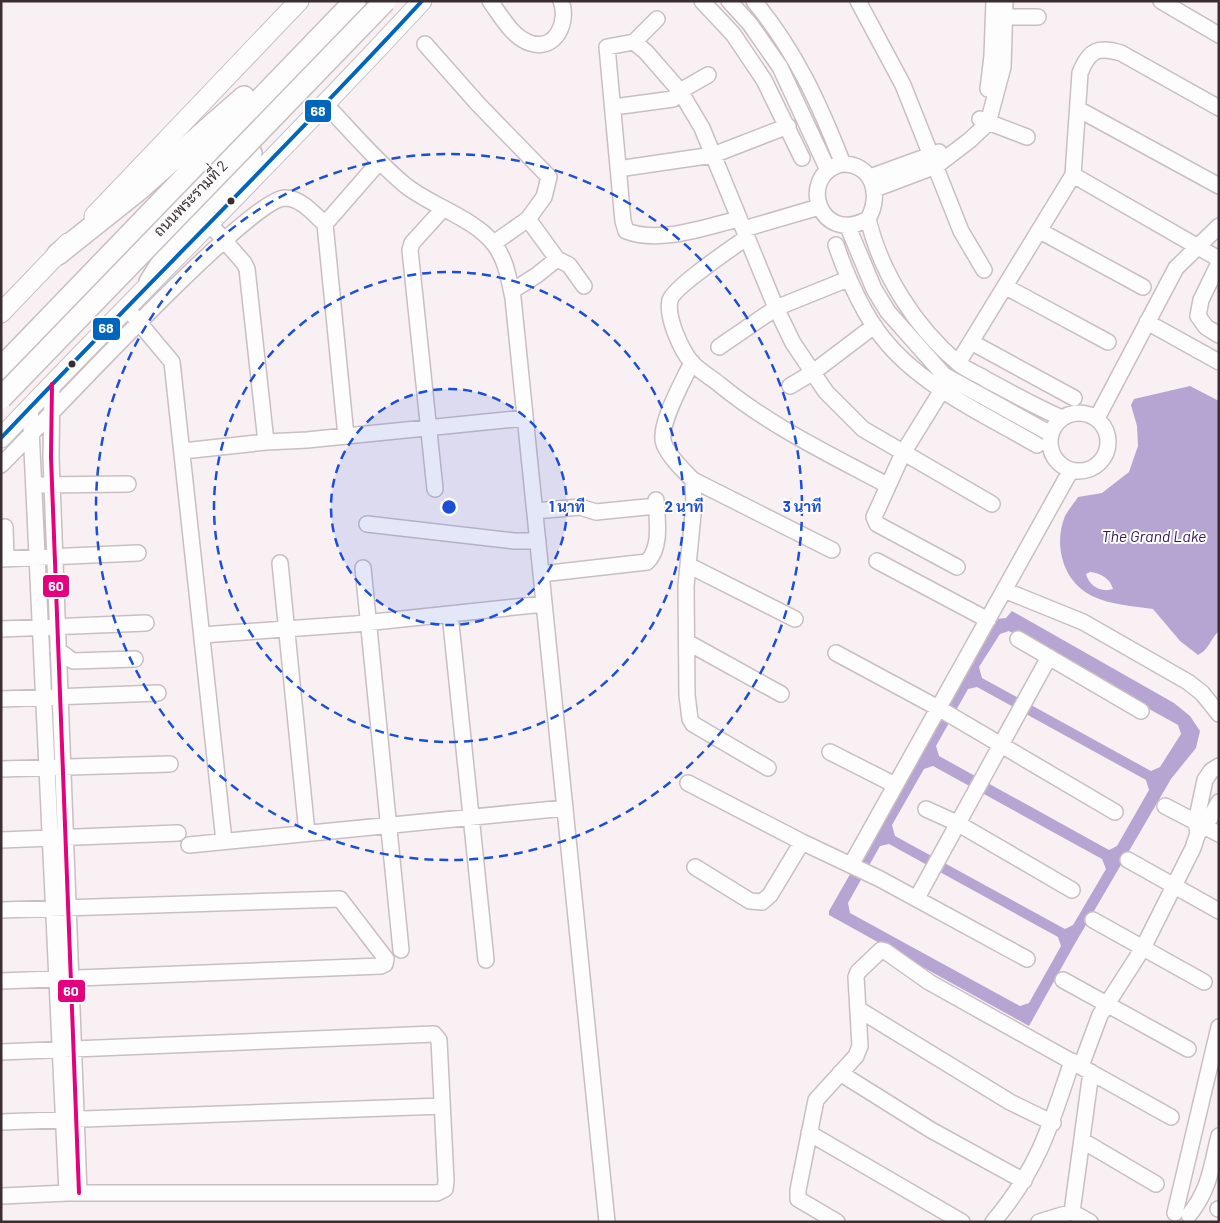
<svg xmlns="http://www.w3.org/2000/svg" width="1220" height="1223" font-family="Barlow,Sarabun,sans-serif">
<rect width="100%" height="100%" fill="#f8f0f3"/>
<path fill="#b6a5d3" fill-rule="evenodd" d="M1190 386 1219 401V631C1210 639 1209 650 1198 655L1180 641 1153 609C1133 606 1111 605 1092 596 1063 582 1053 545 1065 516 1069 509 1074 503 1078 497L1102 493 1129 472 1138 446 1137 426 1131 405 1134 399ZM1090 572C1100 573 1110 578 1113 589 1101 593 1089 586 1086 574Z
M1012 611 1174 703 1190 716 1200 731 1196 748 1171 779 1073 947 1029 1026 829 915V911L996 619 1006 618ZM1009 631 1178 725 1181 734 1160 767 1151 771 982 678 979 667 1000 634ZM977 687 1146 780 1149 790 1117 846 1109 850 939 756 936 746 968 689ZM933 766 1102 859 1106 869 1073 925 1065 929 895 836 892 825 924 769ZM889 844 1058 937 1061 946 1029 1003 1020 1006 850 913 848 903 880 846Z"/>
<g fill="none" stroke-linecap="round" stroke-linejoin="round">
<defs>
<path id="minor" d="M490 1C501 16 512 37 530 43 556 52 569 21 561 1
M702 1 733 34 764 80 802 158
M729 1 750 24 780 67 828 170
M754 1C796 52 819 103 843 164
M858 1 903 85 961 231 984 270
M1161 1 1219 35
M996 17H1038
M657 19 634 42 607 47 623 221 626 231C661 244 704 227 739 219
M634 42 646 52 680 91 702 128 776 308 793 343 826 392 863 429 992 504
M425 44 478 104 549 177 544 197 528 219 557 259 537 275 512 291
M988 89 992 56 994 1
M326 105C352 132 376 161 405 185 431 206 474 218 494 244 506 259 509 280 513 298L607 1222
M614 107 673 99 680 91 708 75
M1078 109 1219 186
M980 119 1027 137
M841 164C873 163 882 195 868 219 819 246 797 176 841 164Z
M618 169 713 155 788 126
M1073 175 1219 259
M870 177 939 152
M875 189 936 166 970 140 988 123 1003 67 1005 1
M868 219C881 273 915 327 958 363 966 370 978 374 987 380 1012 393 1036 407 1062 418
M209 223 244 263 247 269 266 442
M848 227 874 289 888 312 944 375 1051 434
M744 229 819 207
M1040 231 1143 287
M746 238C732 248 674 287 670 300 666 317 681 350 692 363 700 371 710 377 719 384 770 426 829 454 887 485
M494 243 528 219
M836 245C847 277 861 310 882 337 920 386 984 414 1037 445
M557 259 569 265 584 286
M1219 263 1201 300 1198 316 1206 327 1219 335
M1006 287 1108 342
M126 307 172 362 224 841
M1147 322 1219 362
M973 343 1074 398
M719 347 776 308 848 279
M692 362C684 380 657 426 664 444 670 458 683 470 693 480L832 550
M958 363 1073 175 1080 73C1089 50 1098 46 1121 53L1219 108
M52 384 51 457 79 1193
M790 386 812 373 874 326
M942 390 903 453 874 517 877 524 957 567
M30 407 67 1193
M1050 442a29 29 0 1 1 58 0a29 29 0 1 1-58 0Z
M1097 418 1176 268 1219 226
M346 436 325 224 379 162
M183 451 266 442 307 440 525 418
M1 465C40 427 248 199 285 198 301 198 314 214 325 224
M693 480 694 504 686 586 687 695 690 719 693 724 768 768
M41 485 128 484
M435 489 410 250 412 243 443 209
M535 511 580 507 596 512 656 506
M367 524 514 541H538
M5 527 6 559
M1 559 138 553
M877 561 988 620
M280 563 307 833
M688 565 795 619
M363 568 401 950
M541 574 647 562C662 547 657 520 656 500
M1004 590 1083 622 1188 682 1202 693 1219 714
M450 614 486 960
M1 629 146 623
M202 635 355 624 544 604
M1018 639 1141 711
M687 642 781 694
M58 650 73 661 135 659
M836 653 940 709 1115 812
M1 699 158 693
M830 752 895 785
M1 769 170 764
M688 783 802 842 880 879 1027 959
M1165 806 1219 834
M926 809 957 823 1072 890
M1198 833 1205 827 1219 802
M1 840 178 833
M189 845 565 808
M1128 860 1219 911
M851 865 1071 470
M695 867 750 901 762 902 770 895 802 842
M917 898 1049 657
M1 910 340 899 386 959 385 964 381 966 1 981
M1093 920 1204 982
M1063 980 1188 1049
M858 1009 1010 1102 1053 1123
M1 1052 434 1034 439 1040 446 1181 445 1189 437 1193H67L2 1196
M1081 1066 1100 1015 1143 948 1193 848 1198 833 1196 822 1205 780 1211 771 1219 766
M840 1073 931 1130 1024 1181
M1 1122 442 1106
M809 1133 962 1222
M1083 1141 1156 1184
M1218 1209H1219
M1072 1212 1091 1072
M1175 1213 1219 1027
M1189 1215C1210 1189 1211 1167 1219 1136
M837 1222 798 1199V1190L816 1100 856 1056 860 1046 856 977 858 972 881 950 885 951 929 982 1171 1117
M993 1222C1038 1169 1051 1125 1072 1061
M1039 1222 1072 1212 1090 1222"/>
<path id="major" d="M94 216 299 1
M1 313 68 243
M1 438C140 291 285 150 422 1"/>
<path id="highway" d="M58 254 137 191 244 97
M150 282 182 231 251 153
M1 368 355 1"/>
</defs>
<use href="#minor" stroke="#c9bfc3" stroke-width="18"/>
<use href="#major" stroke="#c9bfc3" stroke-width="21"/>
<use href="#highway" stroke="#c9bfc3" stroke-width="24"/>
<use href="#minor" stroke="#fefdfd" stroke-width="15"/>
<use href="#major" stroke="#fefdfd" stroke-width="19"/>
<use href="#highway" stroke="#fefdfd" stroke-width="21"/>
<defs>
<path id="highway-bridge" d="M1 398 385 1"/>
</defs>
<use href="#highway-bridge" stroke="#c9bfc3" stroke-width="24" stroke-linecap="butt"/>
<use href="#highway-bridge" stroke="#fefdfd" stroke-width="21"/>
<defs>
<path id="bus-1" d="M1 438C140 291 285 150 422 1"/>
<path id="bus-2" d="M52 384 51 457 79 1193"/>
</defs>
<use href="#bus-1" stroke="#fff" stroke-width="8"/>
<use href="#bus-2" stroke="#fff" stroke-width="8"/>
<use href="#bus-1" stroke="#0065bd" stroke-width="4"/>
<use href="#bus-2" stroke="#e5007d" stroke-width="4"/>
</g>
<circle cx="449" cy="507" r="118" fill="#1d4ed8" fill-opacity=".12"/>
<g fill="none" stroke="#1d4ed8" stroke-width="2.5" stroke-dasharray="9 6">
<circle cx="449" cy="507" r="118"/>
<circle cx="449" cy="507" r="235"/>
<circle cx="449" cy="507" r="353"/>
</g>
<g fill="#3b2e33" stroke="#fff" stroke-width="2">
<circle cx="231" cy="201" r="4.5"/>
<circle cx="72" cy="364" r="4.5"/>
</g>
<g text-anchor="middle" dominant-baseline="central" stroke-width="4" stroke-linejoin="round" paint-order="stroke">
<g font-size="15" fill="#3b2e33" stroke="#fff">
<text transform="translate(190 198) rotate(-46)">ถนนพระรามที่ 2</text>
</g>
<g font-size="16" font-style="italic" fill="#36135f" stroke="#fff">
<text x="1154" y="535">The Grand Lake</text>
</g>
</g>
<circle cx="449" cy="507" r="8" fill="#1d4ed8" stroke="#fff" stroke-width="2.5"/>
<g font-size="15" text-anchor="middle" font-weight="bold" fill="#1d4ed8" stroke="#fff" stroke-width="4" stroke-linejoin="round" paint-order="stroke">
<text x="567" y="512">1 นาที</text>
<text x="684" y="512">2 นาที</text>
<text x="802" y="512">3 นาที</text>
</g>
<g stroke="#fff" stroke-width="2">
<rect x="304" y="99" width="28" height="24" rx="5" fill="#0065bd"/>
<rect x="92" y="317" width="29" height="24" rx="5" fill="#0065bd"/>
<rect x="42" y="574" width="28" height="24" rx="5" fill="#e5007d"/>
<rect x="57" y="979" width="29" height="24" rx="5" fill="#e5007d"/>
</g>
<g font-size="14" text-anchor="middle" font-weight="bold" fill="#fff">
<text x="318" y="116">68</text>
<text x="106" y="333">68</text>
<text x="56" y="591">60</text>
<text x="71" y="996">60</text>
</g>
<rect width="1220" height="1223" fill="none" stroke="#3b2e33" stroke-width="5"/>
</svg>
